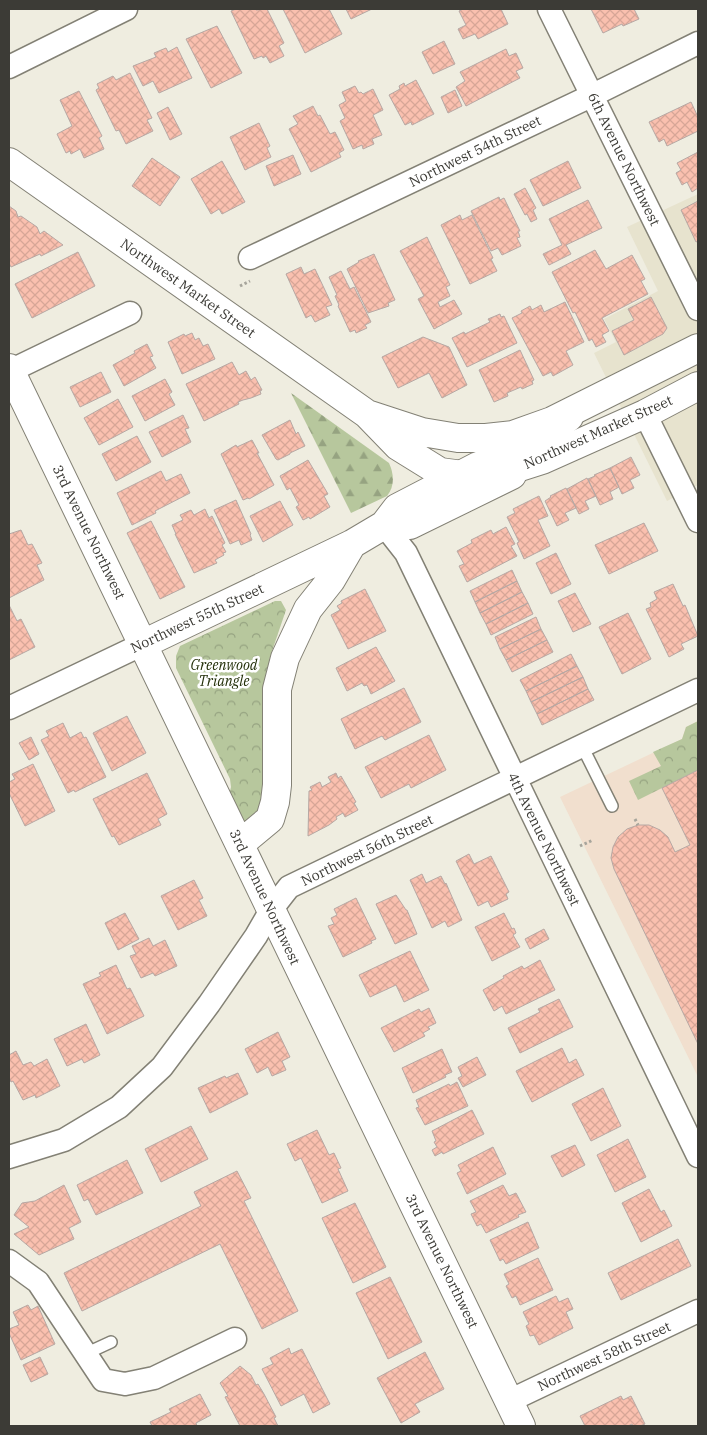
<svg xmlns="http://www.w3.org/2000/svg" width="707" height="1435" font-family="'IBM Plex Serif',serif">
<defs>
<pattern id="forest-firs" width="22" height="20" patternUnits="userSpaceOnUse" patternTransform="scale(1.25)"><rect width="22" height="20" fill="#b7c79d"/><path d="M5 1l3.5 6h-7zM16 11l3.5 6h-7z" fill="#96a381"/></pattern>
<pattern id="park-crowns" width="20" height="18" patternUnits="userSpaceOnUse" patternTransform="scale(1.25)"><rect width="20" height="18" fill="#b7c79d"/><path d="M2 6a3 3 0 1 1 6 0M12 15a3 3 0 1 1 6 0" fill="none" stroke="#96a381"/></pattern>
<pattern id="building-cross-hatch" width="8" height="8" patternUnits="userSpaceOnUse" patternTransform="scale(1.25)"><rect width="8" height="8" fill="#fac0af"/><path d="M0 0l8 8M0 8l8-8" fill="none" stroke="#d7a697"/></pattern>
</defs>
<rect width="100%" height="100%" fill="#efede0"/>
<path fill="#e7e3ce" d="M698 194V485L667 501 594 353 616 342 604 319 658 291 627 227Z"/>
<path fill="#f1dfce" d="M698 721V1077L560 797 682 739 686 727Z"/>
<path fill="url(#forest-firs)" d="M291 393 389 463C394 474 395 486 387 496L351 513Z"/>
<path fill="url(#park-crowns)" d="M275 601H281L286 610 270 657 263 696 271 797 267 810 245 823 239 818 229 795 231 787 230 779 176 668V656L180 646Z
M698 721V770L638 800 629 781 661 766 653 752 682 739 686 727Z"/>
<path fill="url(#building-cross-hatch)" stroke="#b6a8a4" d="M236 9H256V10L267 9 284 43 279 46 284 56 270 63 266 56 263 58 262 56 254 59 231 11Z
M283 9H329L342 34 305 53Z
M346 9H372L351 19Z
M463 9H501L508 24 478 39 475 34 463 39 458 29 466 25 459 11Z
M591 9H634L639 19 623 26 622 24 603 33Z
M217 26 242 73 211 88 186 39Z
M444 41 455 64 433 74 422 52Z
M177 47 192 78 159 93 153 81 143 86 133 66 156 57 154 53 166 48 168 52Z
M506 49 509 56 516 53 523 68 516 71 520 78 466 106 456 87 465 81 460 72Z
M130 73 152 118 147 120 153 131 126 144 119 130 116 131 96 90 99 88 97 84 113 76 116 80Z
M416 80 434 114 412 125 411 122 405 125 389 95 400 89 399 86 404 83 405 86Z
M355 86 359 93 361 92 363 94 373 89 383 110 373 115 382 135 372 139 374 144 363 149 362 145 353 149 340 121 345 118 339 105 346 101 342 92Z
M455 90 462 106 448 113 441 97Z
M79 91 102 136 99 138 104 149 84 158 80 149 71 154 70 151 66 153 57 134 72 126 60 100Z
M691 102 698 117V131L667 146 664 139 659 142 649 122Z
M313 106 318 116 320 115 330 134 335 132 344 150 339 153 341 157 311 172 289 129 298 124 293 116Z
M168 107 182 134 170 140 157 113Z
M259 123 270 146 267 148 271 157 245 170 230 137Z
M698 152V188L692 192 687 182 682 185 676 173 681 170 677 163Z
M293 155 301 174 274 186 266 166Z
M152 158 180 177 160 206 132 186Z
M222 161 245 202 222 214 219 209 211 214 191 179Z
M568 161 581 188 543 206 530 180Z
M525 188 536 208 533 210 537 219 531 222 527 214 525 215 514 194Z
M499 197 500 200 504 198 520 231H518L520 237 517 238 521 246 502 255 498 248 491 251 471 211Z
M588 200 602 228 566 245 571 254 549 265 543 254 562 245 549 219Z
M698 201V241L696 242 681 210Z
M9 206 16 211 18 217 21 216 37 227 40 234 44 231 63 245 41 256 40 254 11 267 9 263Z
M460 215 462 220 472 215 493 258 491 259 497 271 470 284 441 225Z
M427 237 450 285 446 287 450 296 438 302 440 307 454 300 462 314 434 329 418 299 424 296 400 251Z
M595 250 606 269 632 255 645 279 641 281 648 294 602 318 609 331 602 335 606 342 596 347 592 339 589 341 575 312 573 313 552 272Z
M78 252 95 286 32 318 15 284Z
M374 254 395 300 388 303 389 306 368 313 347 269 359 262 358 261Z
M301 267 304 274 315 269 332 305 326 307 330 315 315 322 311 315 306 318 286 274Z
M341 271 350 289 354 287 371 322 365 325 367 328 356 333 355 330 350 332 338 306 339 305 335 296 337 295 329 277Z
M651 297 667 328 663 334 624 355 612 331 634 320 628 309Z
M565 302 584 342 566 351 573 365 553 376 551 372 543 376 512 318 522 313 521 311 530 306 532 310 541 305 544 312Z
M500 314 501 317 504 316 517 343 467 367 452 338 464 332 465 334 490 322 488 319Z
M192 333 195 340 199 338 203 346 208 344 215 359 182 374 168 342 184 334 185 336Z
M423 337 449 347 467 385 442 398 429 373 398 388 382 357Z
M147 344 153 356 150 357 156 368 124 386 113 365 135 353 134 351Z
M520 350 534 380 532 381 533 384 522 389 521 387 507 393 508 396 494 402 479 370Z
M232 362 239 375 246 371 251 380 255 377 262 390 260 391 261 394 251 398 243 400 238 402 239 404 204 421 186 384Z
M101 372 111 392 80 407 70 387Z
M165 379 172 392 169 394 175 405 145 421 132 396Z
M118 399 133 427 99 445 84 418Z
M183 415 189 428 185 429 191 442 162 457 149 432Z
M290 420 296 434 298 432 305 446 290 453V454L278 460 276 459 262 435Z
M137 436 151 462 116 481 102 454Z
M252 440 259 453H257L274 485 249 499 248 498 243 500 221 454 236 445 237 447Z
M631 457 640 475 630 480 634 488 622 494 610 468Z
M308 460 328 494 324 496 330 507 310 519 309 517 303 520 296 507 299 505 290 488 287 490 280 476Z
M610 468 619 487 610 492 613 499 600 505 588 479 595 476 594 475Z
M161 471 166 481 181 474 190 493 155 511 156 513 132 525 117 493Z
M587 478 596 496 585 501 589 509 579 514 567 489Z
M566 488 576 508 565 513 569 520 557 526 545 501 551 497 550 496Z
M539 496 548 516 538 520 550 546 524 559 517 543 519 542 507 517 515 513 513 509Z
M236 500 251 534 250 535 252 540 241 545 239 540 230 544 214 510Z
M280 501 293 525 263 542 250 516Z
M205 509 209 518 212 516 225 543 222 545 226 552 223 553 224 555 215 560 217 563 194 573 175 534H176L172 525 183 520 180 515 191 510 194 515Z
M151 521 185 587 160 599 127 533Z
M644 523 658 551 609 574 595 545Z
M506 527 515 544 511 546 517 556 467 582 459 566 464 564 457 551 472 543 471 540 491 530 493 534Z
M21 530 28 545 32 544 42 563 37 565 44 580 9 598V534Z
M556 553 571 584 551 594 536 563Z
M512 570 517 581 475 602 470 591Z
M517 581 522 592 480 613 475 602Z
M673 584 683 606 685 605 698 636 681 644 684 649 669 657 646 609 651 607 650 603 657 599 654 592Z
M365 589 386 631 348 649 331 615 340 610 337 606 342 603 341 601Z
M522 592 528 603 486 624 480 613Z
M575 593 591 624 573 632 558 601Z
M528 603 533 614 491 635 486 624Z
M9 605 17 621 21 619 35 647 9 660Z
M628 613 651 659 622 674 599 627Z
M536 617 541 629 500 649 495 637Z
M541 629 547 640 506 660 500 649Z
M547 640 553 652 512 672 506 660Z
M376 647 395 681 371 694 367 685 364 686 362 683 347 691 336 668Z
M571 654 577 666 526 691 520 680Z
M577 666 583 677 531 702 526 691Z
M583 677 588 689 537 714 531 702Z
M404 688 421 722 385 740 382 736 355 749 341 719Z
M588 689 594 700 542 725 537 714Z
M127 716 146 753 112 771 93 733Z
M63 723 70 738 81 732 84 738 86 737 106 777 75 792 74 790 68 793 41 740 49 736 46 731Z
M429 735 446 770 411 788 409 784 381 798 365 767Z
M31 737 39 754 29 760 19 743Z
M33 764 55 811 25 826 9 793V782L15 779 12 774Z
M698 770V1044L614 869 611 858 613 847 618 837 627 829 638 825H649L660 830 668 837 675 852 690 845 662 788Z
M147 773 167 814 158 819 161 825 119 845 114 836 112 837 93 799Z
M336 773 338 778 341 776 356 802 354 803 358 810 345 817 343 813 336 817 337 819 329 825 308 836 309 791 312 790 310 787 320 782 322 787 331 782 328 777Z
M469 854 474 864 491 856 509 892 506 894 508 899 491 907 488 901 478 906 456 861Z
M422 874 426 883 441 876 445 884 446 883 462 920 448 927 445 921 432 928 410 880Z
M194 880 203 898 199 900 207 916 178 930 161 896Z
M396 895 406 910H407L417 934 395 944 376 904Z
M356 898 376 939 371 941 372 943 343 957 328 926 334 924 331 918 337 915 334 909Z
M125 913 139 939 118 950 105 923Z
M504 913 512 929 514 928 516 933 513 935 520 947 492 961 475 927Z
M544 929 549 939 530 949 525 939Z
M149 938 153 946 165 940 177 966 155 976 153 973 141 978 130 956 136 954 132 946Z
M410 951 429 990 404 1002 396 985 370 997 359 975Z
M540 960 555 990 506 1014 502 1006 494 1011 483 990 504 978 503 976 522 966 524 969Z
M116 965 127 989 130 988 144 1016 107 1034 83 984 101 976 99 973Z
M559 999 573 1027 520 1053 508 1028 540 1012 538 1009Z
M429 1008 436 1023 428 1027 430 1029 423 1033 425 1036 394 1052 381 1028 419 1009 421 1012Z
M86 1024 100 1055 84 1063 82 1059 67 1066 54 1039Z
M278 1032 290 1057 282 1061 286 1070 272 1076 268 1067 257 1073 245 1049Z
M562 1048 569 1063 576 1059 584 1075 532 1102 516 1071Z
M442 1049 452 1072 445 1075 446 1077 413 1093 402 1068Z
M16 1051 23 1065 31 1062 34 1066 47 1059 60 1086 36 1098 35 1095 23 1100 13 1081 11 1082 9 1077V1055Z
M477 1057 486 1075 463 1087 458 1078 462 1076 458 1067Z
M238 1073 248 1094 210 1113 198 1088 225 1076 226 1078Z
M457 1082 468 1106 425 1125 416 1108 419 1107 416 1100 449 1084 450 1086Z
M603 1088 621 1126 591 1141 572 1104Z
M472 1110 484 1134 443 1154 442 1152 435 1156 432 1150 437 1147 434 1142 436 1141 432 1131Z
M191 1126 208 1159 161 1182 145 1149Z
M317 1130 329 1155 334 1153 341 1168 338 1169 348 1191 322 1203 301 1158 295 1161 287 1144Z
M628 1139 646 1177 615 1192 597 1155Z
M575 1145 585 1165 562 1177 551 1156Z
M493 1147 506 1174 467 1194 457 1173 461 1171 458 1165Z
M127 1160 143 1193 96 1215 88 1199 84 1201 77 1185Z
M237 1171 251 1198 244 1201 298 1311 262 1329 220 1244 82 1311 64 1273 201 1206 194 1192Z
M64 1185 81 1222 69 1228 74 1239 39 1255 14 1234 29 1227 14 1215 22 1203 35 1201Z
M503 1185 509 1196 516 1193 526 1212 518 1215 519 1217 486 1233 481 1224 477 1226 471 1214 476 1212 470 1201Z
M649 1189 661 1212 664 1210 672 1226 641 1242 622 1203Z
M355 1203 386 1267 353 1283 322 1218Z
M528 1222 539 1248 506 1264 503 1259 500 1261 490 1240Z
M678 1239 691 1266 621 1300 608 1273Z
M538 1258 553 1290 520 1305 516 1296 512 1298 506 1286 509 1284 504 1274Z
M390 1277 422 1342 388 1359 356 1293Z
M556 1296 559 1302 568 1298 573 1309 566 1312 573 1328 539 1345 534 1335 530 1336 526 1326 529 1324 523 1312Z
M28 1305 31 1310 38 1306 55 1344 21 1360 9 1333V1329L19 1325 13 1312Z
M289 1348 291 1354 302 1349 330 1404 313 1413 304 1394 281 1406 262 1369 273 1364 270 1358Z
M425 1352 444 1389 415 1404 420 1412 401 1423 377 1378Z
M40 1357 48 1374 31 1382 23 1365Z
M240 1366 251 1375 256 1385 258 1384 264 1394 276 1417 274 1418 278 1426H240L225 1397 228 1396 220 1383Z
M200 1394 211 1415 196 1423 197 1426H152L150 1422 171 1412 169 1409Z
M621 1396 623 1400 631 1396 645 1424 640 1426H633L632 1424 628 1426H585L580 1416Z"/>
<g fill="none" stroke-linecap="round" stroke-linejoin="round">
<defs>
<path id="service" d="M582 746 612 806
M85 1354 111 1342"/>
<path id="minor" d="M549 9 698 309
M9 67 126 9
M250 258 593 95 698 43
M10 371 130 313
M645 414 698 521
M384 525 406 553 698 1156
M9 708 143 644
M9 1157 64 1140 119 1107 162 1067 209 1004 256 936 271 910 289 887 698 690
M9 1261 38 1282 103 1380 125 1384 154 1378 235 1339
M509 1401 698 1311"/>
<path id="tertiary" d="M9 368 521 1426
M384 525H410L512 475
M143 644 352 544 384 525 397 508 478 466 534 445 569 417
M240 844 270 819 275 802 277 785V689L285 658 308 609 331 580 352 544"/>
<path id="secondary" d="M9 162 367 414 398 446 440 472 485 478 542 460 645 414 698 386
M370 415 422 432 458 438H486L513 435 552 421 698 348"/>
</defs>
<use href="#service" stroke="#838175" stroke-width="14"/>
<use href="#minor" stroke="#838175" stroke-width="25"/>
<use href="#tertiary" stroke="#838175" stroke-width="30"/>
<use href="#secondary" stroke="#838175" stroke-width="30"/>
<path stroke="#a7a59c" stroke-width="3" stroke-dasharray="2.5 2.5" stroke-linecap="butt" d="M240 286 250 281
M635 819 638 825
M580 846 593 840"/>
<use href="#service" stroke="#fff" stroke-width="11"/>
<use href="#minor" stroke="#fff" stroke-width="22"/>
<use href="#tertiary" stroke="#fff" stroke-width="28"/>
<use href="#secondary" stroke="#fff" stroke-width="28"/>
</g>
<g text-anchor="middle" dominant-baseline="central" stroke-width="5" stroke-linejoin="round" paint-order="stroke">
<g font-size="14" fill="#3c3b36" stroke="#fff">
<text transform="translate(475 151) rotate(-26)">Northwest 54th Street</text>
<text transform="translate(624 159) rotate(64)">6th Avenue Northwest</text>
<text transform="translate(188 288) rotate(35)">Northwest Market Street</text>
<text transform="translate(598 432) rotate(-24)">Northwest Market Street</text>
<text transform="translate(89 532) rotate(64)">3rd Avenue Northwest</text>
<text transform="translate(197 618) rotate(-25)">Northwest 55th Street</text>
<text transform="translate(544 839) rotate(64)">4th Avenue Northwest</text>
<text transform="translate(367 850) rotate(-26)">Northwest 56th Street</text>
<text transform="translate(265 897) rotate(65)">3rd Avenue Northwest</text>
<text transform="translate(442 1261) rotate(64)">3rd Avenue Northwest</text>
<text transform="translate(604 1356) rotate(-25)">Northwest 58th Street</text>
</g>
<g font-size="14" font-style="italic" fill="#232f09" stroke="#fff">
<text x="224" y="665">Greenwood<tspan x="224" dy="16">Triangle</tspan></text>
</g>
</g>
<rect width="707" height="1435" fill="none" stroke="#3c3b36" stroke-width="20"/>
</svg>
